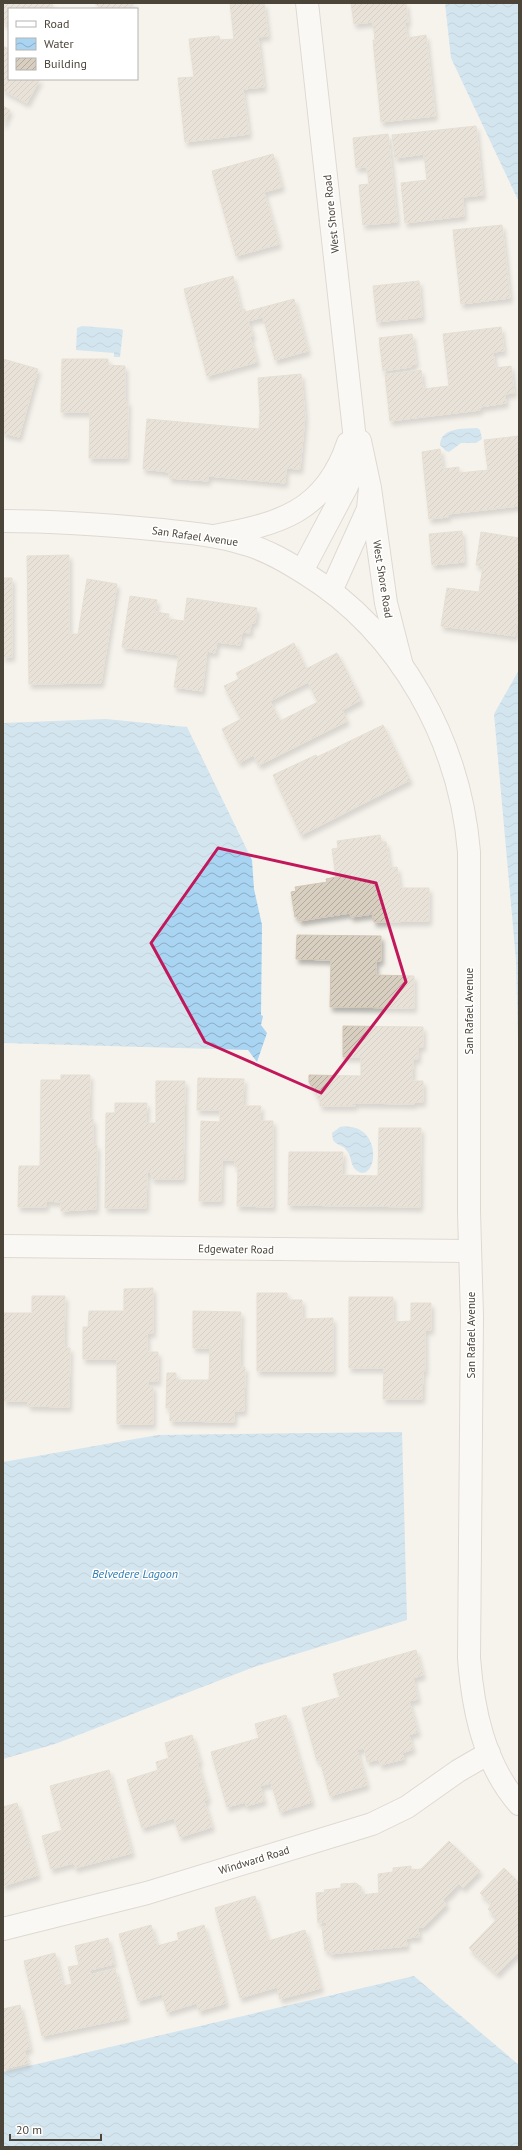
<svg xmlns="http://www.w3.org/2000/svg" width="522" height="2150" font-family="'PT Sans',sans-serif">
<defs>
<pattern id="water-waves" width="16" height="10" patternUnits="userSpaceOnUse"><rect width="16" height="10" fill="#a9d4f2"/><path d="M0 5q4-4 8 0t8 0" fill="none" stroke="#8caec5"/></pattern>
<pattern id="building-hatch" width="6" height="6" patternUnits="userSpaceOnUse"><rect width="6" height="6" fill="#d8cfc1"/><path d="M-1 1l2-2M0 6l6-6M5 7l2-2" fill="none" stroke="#b1aa9e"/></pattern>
<filter id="shadow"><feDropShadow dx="2.5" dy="4.5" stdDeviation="2" flood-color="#0004"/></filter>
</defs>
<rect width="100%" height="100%" fill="#f6f3ec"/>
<path fill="url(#water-waves)" d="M445 3H519V202L451 58Z
M82 326 120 329 123 330 120 357H114V353L76 350 77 328Z
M477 428 480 430 482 439 476 443H461L449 452 446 451 440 445C441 427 463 429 477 428Z
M519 670V1082L516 960 494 714Z
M106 719 187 727 252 860 254 889 262 925 261 1015 263 1016 261 1025 267 1033 257 1062 248 1050 3 1043V723Z
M340 1127C386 1121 377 1187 356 1170 350 1165 352 1157 347 1151 344 1145 337 1146 333 1140L332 1133Z
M402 1432 407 1620 254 1667 55 1744 3 1759V1462L158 1435Z
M414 1976 519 2065V2147H3V2072Z"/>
<path fill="url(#building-hatch)" stroke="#d3c7b4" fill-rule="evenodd" filter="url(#shadow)" d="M3 3H50L53 5 51 9H9V25L3 22Z
M94 3H134L130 9H102Z
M230 3H264L268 36 258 37 264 87 243 89 249 134 185 142 178 78 194 77 189 39 219 36 220 40 234 39Z
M351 3H406L408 22H405L407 38 426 35 435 116 381 122 373 40H375L373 22 354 24Z
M3 46 9 49V79H40L27 103 3 90Z
M3 106 10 110 3 125Z
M476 126 483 195 463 197 464 216 405 223 401 183 427 180 424 154 395 158 392 135Z
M388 134 397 222 363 225 359 185 369 184 367 167 356 168 353 138Z
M273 154 282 187 264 192 279 244 236 256 212 171Z
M502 225 510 298 461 304 453 230Z
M233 276 241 310 245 309V312L294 299 308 351 275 360 263 317 248 321 253 336 250 337 257 362 207 376 184 289Z
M419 281 422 317 377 322 373 286Z
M501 327 504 351 493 352 495 368 511 366 514 393 505 394 506 403 480 407V410L390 421 385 375 421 370 423 389 449 386 443 334Z
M412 334 416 364 410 365 411 367 383 371 379 338Z
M3 359 38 369 19 437 3 433Z
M62 359H108V365L125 366V401L128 402 127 458H89L90 412H61Z
M301 374 305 416 300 469 286 468 285 483 208 476V481L169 478V472L143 469 147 419 259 429 260 412 258 378Z
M519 436V506L448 514V517L429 519 422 452 440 449 443 469 459 467V473L488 470 484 440Z
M462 531 464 562 432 565 429 534Z
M481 532 519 538V609L515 636 441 626 447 588 479 592 483 566 476 565Z
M69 555V634H78L87 579 117 584 101 683 29 684 27 556Z
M3 578H12V657H3Z
M130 596 157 600 155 612 169 614 168 619 184 621 187 598 257 608 255 623H251L250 633 242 632 240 645 217 642 215 653 207 651 202 691 174 687 179 655 122 647Z
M294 643 306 669 337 653 361 700 342 710 347 721 259 765 253 755 239 763 222 729 241 719 224 686 239 679 236 673ZM308 682 318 702 280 721 270 701Z
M383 725 410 780 301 835 273 775 316 755 317 757Z
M380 835 381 842H386L390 868 397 867 400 888H429V921L374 922 373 914 351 917 350 913 299 921V916L295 917 291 892 296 891 295 887 327 882 326 879 336 877 332 849 338 848 337 841Z
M297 935 381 936V961H376V975L414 976V1008L330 1007 331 960 296 959Z
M343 1026 423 1027V1047H418V1059H413L412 1081H423V1102H414V1104L354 1103 355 1106H320V1101L309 1082V1075L361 1076V1057H343Z
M61 1075H90L89 1119H93V1145H97L96 1209 61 1211V1202L46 1201V1207H18L19 1166H40L41 1080H61Z
M198 1078 244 1079 243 1106H261L260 1121H273V1207L237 1206 238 1167H235V1160H222L221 1201H199L201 1121 220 1122V1110H197Z
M156 1081H185L183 1179H152L151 1172H147L146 1208H105L106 1113H115V1103H147L146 1123H156Z
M379 1128H421L420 1207 288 1205 289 1152H343L342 1175 378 1176Z
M153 1288V1333H147V1352H158V1381H148V1386H153V1424H117V1359H83V1327H88L89 1311H124V1289Z
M257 1293H287V1300H302V1319L333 1318V1371H257Z
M32 1296H65L64 1348H70L69 1407 28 1406V1401H4L3 1313H32Z
M349 1297H393V1322L411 1321V1303H431V1330H425V1371H423L422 1399H383L384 1368H349Z
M193 1311 241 1312 240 1367H245L244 1411H234V1422L170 1421V1408H166L167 1373H176V1380H209L210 1348H193Z
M416 1650 423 1675 413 1678 418 1699 409 1701 418 1732 409 1735 413 1749 402 1753 404 1759 380 1765 379 1759 367 1762 364 1748 357 1750 367 1785 330 1796 320 1761H317L302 1708 340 1697 333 1674Z
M286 1715 312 1802 280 1812 271 1783 260 1786 264 1801 246 1806 245 1802 227 1807 211 1752 259 1738 255 1724Z
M192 1735 200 1762H197L208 1799 204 1801 212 1827 180 1837 174 1818 142 1828 127 1780 158 1770 156 1762 169 1758 165 1743Z
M109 1770 132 1853 75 1868 74 1863 51 1869 42 1836 62 1830 50 1786Z
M17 1803 38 1875 3 1886V1807Z
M449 1841 480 1871 463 1888 459 1884 443 1900 447 1904 424 1927H418L419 1937 406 1938 407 1946 330 1954 329 1950 325 1951 322 1928 327 1927V1922L318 1923 316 1893 325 1892 324 1890 341 1888V1884L356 1883 361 1887V1895L379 1893 378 1874 393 1872V1868L411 1866V1870L421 1869Z
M504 1868 519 1883V1952L497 1974 469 1948 497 1919 488 1909 492 1904 480 1893Z
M255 1896 268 1941 305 1930 321 1988 280 1999 277 1987 240 1998 215 1908Z
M151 1925 157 1946 179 1940 177 1933 204 1925 226 2003 199 2011 197 2003 167 2012 162 1994 138 2001 119 1934Z
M108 1938 114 1964 90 1970 91 1975 115 1969 127 2018 42 2036 24 1961 55 1953 63 1986 72 1984 68 1967 79 1965 75 1946Z
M20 2005 30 2049 24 2050 28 2063 3 2069V2009Z"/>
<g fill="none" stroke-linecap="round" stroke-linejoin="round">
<defs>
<path id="minor" d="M370 488 386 603 402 666
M214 536C279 524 325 512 348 443
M302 571 347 486 352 471 355 440 307 3
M331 591 368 509 370 488 360 441
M3 1246 469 1251
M3 1929 147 1893 372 1824 407 1807 458 1771 489 1753"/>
<path id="tertiary" d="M3 521C56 521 109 525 162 530 190 533 218 535 245 544 267 550 287 562 306 574 401 633 460 742 469 852V1212L472 1316 469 1658C473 1710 484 1764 519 1804"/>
</defs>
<use href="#minor" stroke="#c2bbae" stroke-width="24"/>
<use href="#tertiary" stroke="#c2bbae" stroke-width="24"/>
<use href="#minor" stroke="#fff" stroke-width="22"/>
<use href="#tertiary" stroke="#fff" stroke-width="22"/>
</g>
<path d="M0 0H522V2150H0ZM218 848 376 883 406 982 321 1093 205 1042 151 943Z" fill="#f6f3ec" fill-opacity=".55" fill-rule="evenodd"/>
<path fill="none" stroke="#c2185b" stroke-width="3" stroke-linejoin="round" d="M218 848 376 883 406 982 321 1093 205 1042 151 943Z"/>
<g text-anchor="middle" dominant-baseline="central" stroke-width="3" stroke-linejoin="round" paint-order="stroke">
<g font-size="11" fill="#4b4439" stroke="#fff">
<text transform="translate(331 214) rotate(-96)">West Shore Road</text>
<text transform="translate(195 536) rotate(8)">San Rafael Avenue</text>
<text transform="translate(383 579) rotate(81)">West Shore Road</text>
<text transform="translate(469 1011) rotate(-90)">San Rafael Avenue</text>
<text transform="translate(236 1249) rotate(1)">Edgewater Road</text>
<text transform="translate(471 1335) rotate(-90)">San Rafael Avenue</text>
<text transform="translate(254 1860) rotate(-17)">Windward Road</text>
</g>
<g font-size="12" font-style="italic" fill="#2e7ab2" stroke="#fff">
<text x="135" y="1573">Belvedere Lagoon</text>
</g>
</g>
<rect width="522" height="2150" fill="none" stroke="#4b4439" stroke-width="8"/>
<rect x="8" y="8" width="130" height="72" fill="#ffffff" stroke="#b7b4b0"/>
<rect x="16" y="21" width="20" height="6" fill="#ffffff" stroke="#b7b4b0"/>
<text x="44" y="28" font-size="12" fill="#4b4439">Road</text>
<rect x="16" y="38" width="20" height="12" fill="url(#water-waves)" stroke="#b7b4b0"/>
<text x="44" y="48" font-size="12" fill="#4b4439">Water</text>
<rect x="16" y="58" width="20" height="12" fill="url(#building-hatch)" stroke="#b7b4b0"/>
<text x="44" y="68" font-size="12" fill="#4b4439">Building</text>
<path d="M10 2134v6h91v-6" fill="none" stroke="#4b4439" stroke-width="2"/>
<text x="16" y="2134" font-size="12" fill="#4b4439" stroke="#ffffff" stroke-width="3" paint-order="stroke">20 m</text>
</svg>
